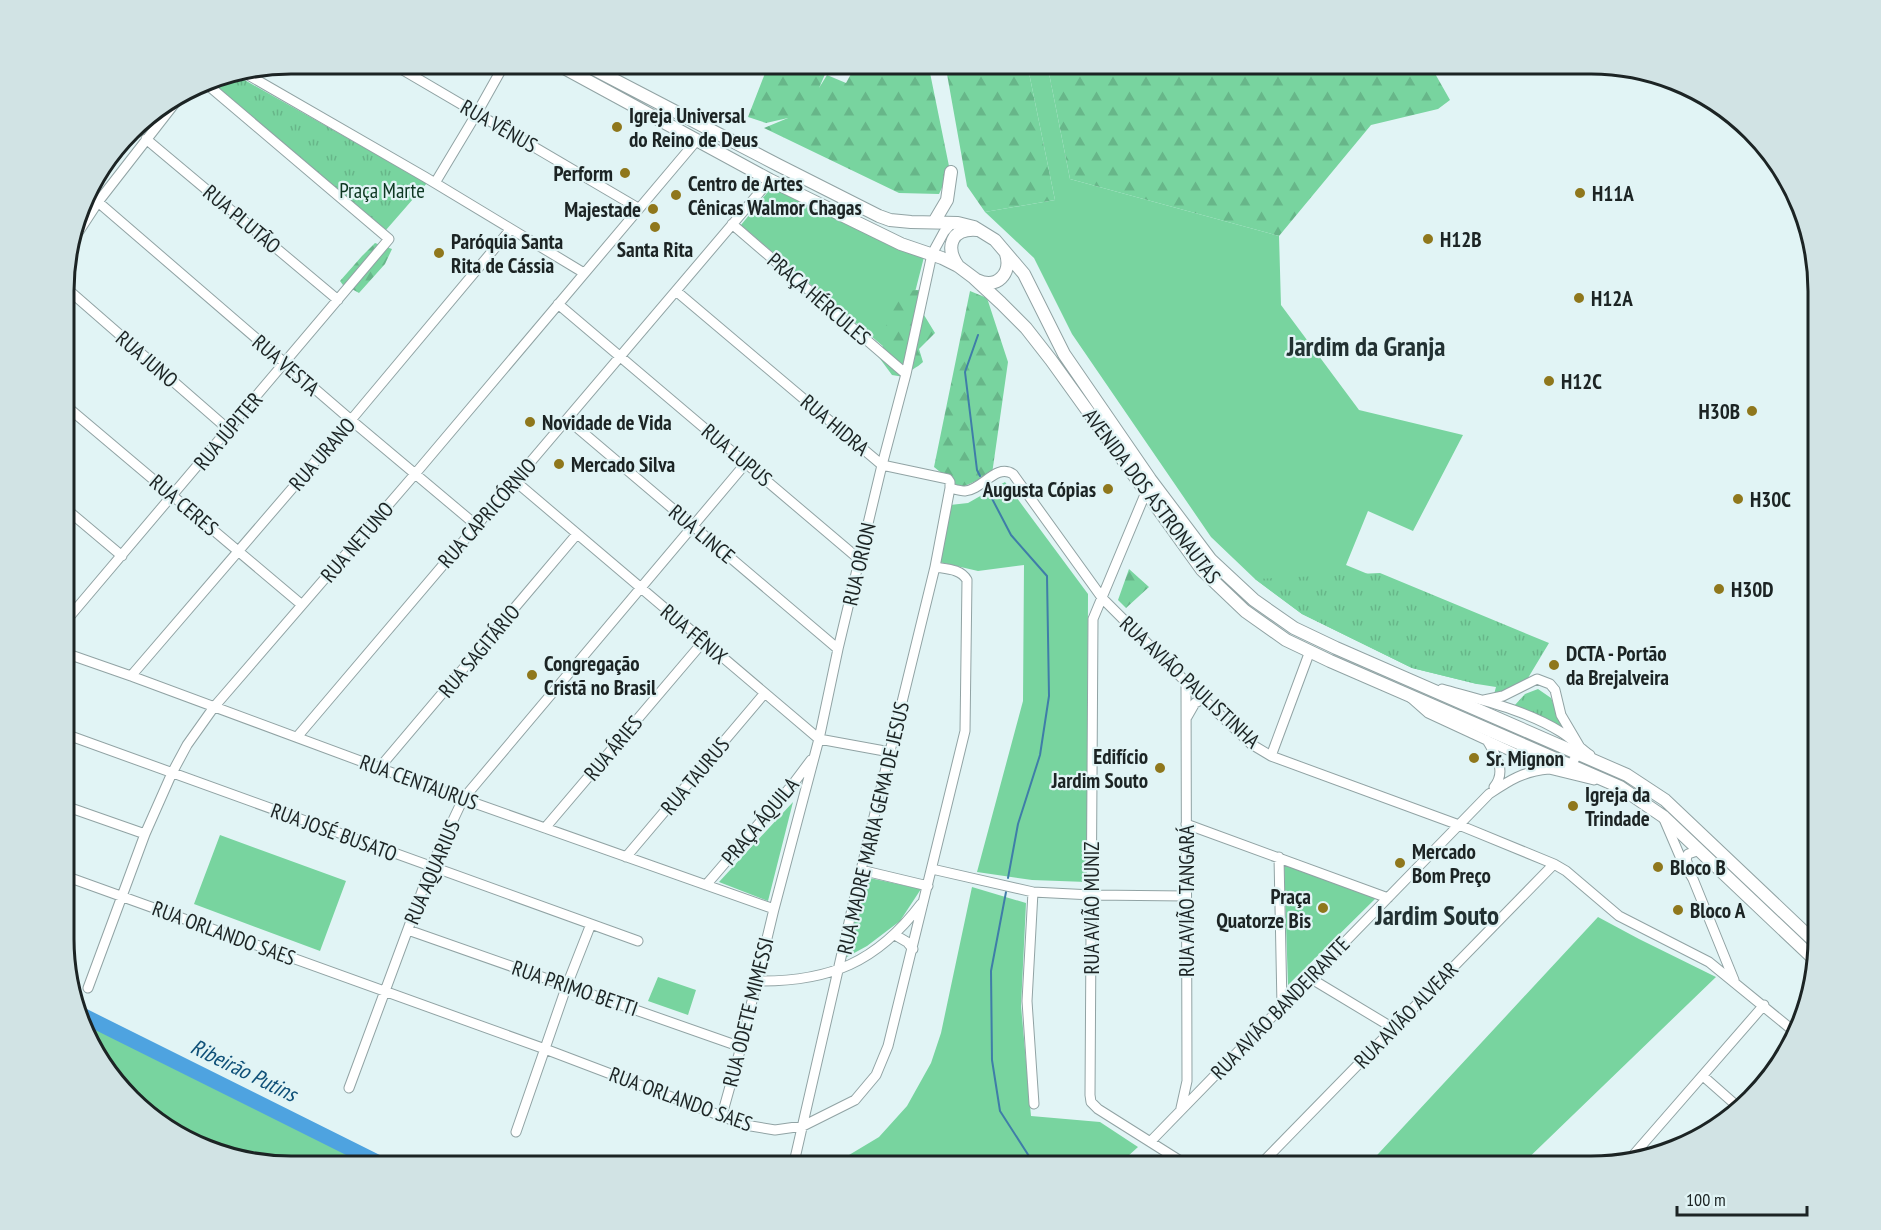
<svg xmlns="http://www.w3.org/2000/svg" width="1881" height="1230" font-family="'PT Sans Narrow',sans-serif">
<defs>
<pattern id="forest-firs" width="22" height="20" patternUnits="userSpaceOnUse" patternTransform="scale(1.5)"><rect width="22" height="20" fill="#78d49f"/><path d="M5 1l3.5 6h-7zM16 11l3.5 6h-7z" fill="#67b689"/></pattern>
<pattern id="park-tufts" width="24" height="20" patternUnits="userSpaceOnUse" patternTransform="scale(1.5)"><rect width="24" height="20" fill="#78d49f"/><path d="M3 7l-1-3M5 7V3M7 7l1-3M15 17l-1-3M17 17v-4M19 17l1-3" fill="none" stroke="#67b689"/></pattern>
</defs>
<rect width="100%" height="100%" fill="#e1f4f5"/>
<path fill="#78d49f" d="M1027 63H1047L1070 179 1279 236 1281 305 1359 410 1463 435 1413 531 1368 511 1346 565 1535 643 1477 684 1412 668 1302 614 1255 579 1211 537 1072 334 1034 258 985 212 1055 200Z
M771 188 913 254 924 257 898 359 741 225Z
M1005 482 1088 594 1087 882 1032 880 977 872 1023 701 1024 565 978 571 939 562 950 505 968 503Z
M793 802 768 901 719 882Z
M220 835 346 881 320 951 194 904Z
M1284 863 1376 898 1288 985Z
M865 877 921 889 900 921 867 946 845 958Z
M972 887 1026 903 1021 1006 1031 1116 1100 1122 1138 1147 1116 1167H802L844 1158 879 1137 907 1106 931 1063 941 1033Z
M1598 917 1639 939 1716 977 1519 1167H1366Z
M658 977 696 990 688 1015 648 1001Z
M81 1015 387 1167H290L217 1155 164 1129 94 1054Z"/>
<path fill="url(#forest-firs)" d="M769 63H830L819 88 827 75 846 83 857 63H928L950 171 939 194 899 193 764 128 788 118 766 123 748 117Z
M945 63H1027L1055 200 985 212 967 186Z
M1047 63H1429L1450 100 1438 109 1371 125 1279 236 1070 179Z
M375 243 392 249 385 264 359 293 350 288 346 289 340 281 362 256Z
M929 289 924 315 935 333 919 349 923 362C917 368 909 370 904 377L892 375 878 356 887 338 885 327 891 319V304L906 291Z
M970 291 987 298 1008 362 992 474 960 488 934 467Z
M1129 569 1149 587 1126 608 1118 600Z"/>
<path fill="url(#park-tufts)" d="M234 74 427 183 386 230 205 80Z
M1380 573 1549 643 1525 683 1493 698 1496 687 1477 684 1412 668 1302 614 1255 579Z
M1538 689 1551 698 1563 728 1514 706 1525 694Z"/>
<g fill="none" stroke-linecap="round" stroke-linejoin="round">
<path stroke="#3f7da8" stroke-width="2" d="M978 335 965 372 977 470 980 476
M987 489 1011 535 1047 576 1049 696 1040 755 1018 824 1008 878
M1006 892 991 971 992 1060 1000 1111 1036 1167"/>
<path stroke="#4ea3e0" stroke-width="15" d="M80 1014 387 1167"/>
<defs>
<path id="street" d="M391 63 638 208
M243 72 425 177 584 273
M146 139 338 300
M435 183 477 113 505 63
M98 202 351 420 476 525
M732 224 906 374
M70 245 98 202 182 94
M65 287 229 430
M676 291 882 465 948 479 950 482V488C954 489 960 491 965 491 982 490 996 463 1013 474L1103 599 1203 699 1251 744 1271 756 1459 825 1554 864 1566 871 1619 916 1709 962 1796 1033
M558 304 860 560
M65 405 302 605
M567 419 838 649
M515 481 819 739 890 752
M1146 492 1093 619 1090 1095 1091 1102 1098 1109 1190 1167
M65 508 122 556
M65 622 389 239 203 81
M65 653 131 676 463 799 774 909
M131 676 351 420 510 230
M1442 689C1481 700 1526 710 1561 732 1571 738 1580 748 1590 755
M1411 698 1428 713 1549 769 1594 780
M1484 700 1503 696 1537 679 1550 684 1555 690 1561 715 1581 749 1568 769
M1187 717 1195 703 1203 699
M65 734 638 941
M297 737 770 180
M1487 740C1496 756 1507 771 1494 787
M1271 756 1310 651
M380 767 577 534
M65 806 145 834
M1664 819 1682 861 1693 879 1734 980
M1186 824 1388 898
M545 828 703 642
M626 857 764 694
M1279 857 1282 1006
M1689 868 1686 859 1688 854 1697 851 1703 853
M932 869 1033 892 1092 895 1186 896
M861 870 928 886
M65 876 545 1049 745 1125 775 1130 803 1126 855 1100 876 1075 888 1046 965 731 967 580C961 569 947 569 935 567
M706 885 793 784 811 760
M1033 892 1027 1001 1034 1104
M408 930 741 1047
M895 935 907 942 913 949
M1310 978 1393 1028
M757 981C830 982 877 962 921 904
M88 988 145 834 172 773 187 745 214 707 415 474 697 140
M1703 1076 1737 1106
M349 1088 431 867 463 799 746 463
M1181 1108 1187 1081 1186 682
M722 1115 741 1047 774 909 819 739 838 649 882 465 906 374 932 254 944 232 952 223
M516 1132 567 985 591 924
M1151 1141 1489 794C1510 780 1524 771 1549 769
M1629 1160 1764 1005
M793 1167 861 870 935 567 950 488
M1258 1167 1554 864"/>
<path id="secondary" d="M555 63 770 180 901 244 942 258 958 266 974 278 1001 303 1026 328 1051 360 1202 570 1245 611 1286 640 1330 661 1620 787 1664 817 1816 961
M582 63 778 165 879 216 890 220 911 222 958 223 974 227 995 240 1024 274 1064 354 1150 479 1211 560 1254 600 1294 628 1336 648 1627 775 1665 800 1818 945
M934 222 947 200 951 172
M958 266C945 247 951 228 977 230
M977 280C997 290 1012 273 1006 254"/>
</defs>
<use href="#street" stroke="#91a3a4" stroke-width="11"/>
<use href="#secondary" stroke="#91a3a4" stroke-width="14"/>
<use href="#street" stroke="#fff" stroke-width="9"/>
<use href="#secondary" stroke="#fff" stroke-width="12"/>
</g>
<g fill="#8f771c" stroke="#e1f4f5" stroke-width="2">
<circle cx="617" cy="127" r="6"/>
<circle cx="625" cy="173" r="6"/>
<circle cx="1580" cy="193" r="6"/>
<circle cx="676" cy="195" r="6"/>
<circle cx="653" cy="209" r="6"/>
<circle cx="655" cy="227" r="6"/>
<circle cx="1428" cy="239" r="6"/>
<circle cx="439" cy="253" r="6"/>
<circle cx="1579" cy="298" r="6"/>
<circle cx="1549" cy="381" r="6"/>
<circle cx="1752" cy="411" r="6"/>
<circle cx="530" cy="422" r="6"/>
<circle cx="559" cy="464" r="6"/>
<circle cx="1108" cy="489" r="6"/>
<circle cx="1738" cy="499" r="6"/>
<circle cx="1719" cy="589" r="6"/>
<circle cx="1554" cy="665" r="6"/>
<circle cx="532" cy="675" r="6"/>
<circle cx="1474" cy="758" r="6"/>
<circle cx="1160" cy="768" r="6"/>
<circle cx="1573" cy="806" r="6"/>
<circle cx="1400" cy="863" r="6"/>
<circle cx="1658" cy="867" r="6"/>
<circle cx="1323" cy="908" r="6"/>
<circle cx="1678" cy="910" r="6"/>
</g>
<g text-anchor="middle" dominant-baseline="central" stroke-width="4.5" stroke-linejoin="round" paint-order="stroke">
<g font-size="21" font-weight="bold" fill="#1c2424" stroke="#e1f4f5" text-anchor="start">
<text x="629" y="115">Igreja Universal<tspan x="629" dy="24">do Reino de Deus</tspan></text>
<text x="613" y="173" text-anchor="end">Perform</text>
<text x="688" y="183">Centro de Artes<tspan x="688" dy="24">Cênicas Walmor Chagas</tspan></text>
<text x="1592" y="193">H11A</text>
<text x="641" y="209" text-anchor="end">Majestade</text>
<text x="1440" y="239">H12B</text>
<text x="451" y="241">Paróquia Santa<tspan x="451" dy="24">Rita de Cássia</tspan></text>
<text x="655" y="249" text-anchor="middle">Santa Rita</text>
<text x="1591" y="298">H12A</text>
<text x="1561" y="381">H12C</text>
<text x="1740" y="411" text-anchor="end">H30B</text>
<text x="542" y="422">Novidade de Vida</text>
<text x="571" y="464">Mercado Silva</text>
<text x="1096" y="489" text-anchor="end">Augusta Cópias</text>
<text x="1750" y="499">H30C</text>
<text x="1731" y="589">H30D</text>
<text x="1566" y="653">DCTA - Portão<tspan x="1566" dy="24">da Brejalveira</tspan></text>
<text x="544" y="663">Congregação<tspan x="544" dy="24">Cristã no Brasil</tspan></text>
<text x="1148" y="756" text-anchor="end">Edifício<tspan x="1148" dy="24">Jardim Souto</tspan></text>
<text x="1486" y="758">Sr. Mignon</text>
<text x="1585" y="794">Igreja da<tspan x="1585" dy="24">Trindade</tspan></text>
<text x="1412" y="851">Mercado<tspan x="1412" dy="24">Bom Preço</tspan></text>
<text x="1670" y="867">Bloco B</text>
<text x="1311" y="896" text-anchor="end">Praça<tspan x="1311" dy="24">Quatorze Bis</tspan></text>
<text x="1690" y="910">Bloco A</text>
</g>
<g font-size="21" fill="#1c2424" stroke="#e1f4f5">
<text transform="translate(499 126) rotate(30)">RUA VÊNUS</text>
<text transform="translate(242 219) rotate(40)">RUA PLUTÃO</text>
<text transform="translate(819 299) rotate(41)">PRAÇA HÉRCULES</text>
<text transform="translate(147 359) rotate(41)">RUA JUNO</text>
<text transform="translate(286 365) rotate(41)">RUA VESTA</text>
<text transform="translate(835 425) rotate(40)">RUA HIDRA</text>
<text transform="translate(228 431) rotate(-50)">RUA JÚPITER</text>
<text transform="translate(322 454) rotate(-49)">RUA URANO</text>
<text transform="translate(737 455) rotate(40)">RUA LUPUS</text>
<text transform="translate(1152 496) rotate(53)">AVENIDA DOS ASTRONAUTAS</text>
<text transform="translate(184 505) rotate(40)">RUA CERES</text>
<text transform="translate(487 513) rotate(-49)">RUA CAPRICÓRNIO</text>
<text transform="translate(702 534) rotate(40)">RUA LINCE</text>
<text transform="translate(357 542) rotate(-49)">RUA NETUNO</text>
<text transform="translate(859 564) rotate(-77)">RUA ORION</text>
<text transform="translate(694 634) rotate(40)">RUA FÊNIX</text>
<text transform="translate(479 651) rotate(-50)">RUA SAGITÁRIO</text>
<text transform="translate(1190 682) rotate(43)">RUA AVIÃO PAULISTINHA</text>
<text transform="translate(613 748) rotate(-50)">RUA ÁRIES</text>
<text transform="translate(695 776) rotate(-50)">RUA TAURUS</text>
<text transform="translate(419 782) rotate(20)">RUA CENTAURUS</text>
<text transform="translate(760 821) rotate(-50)">PRAÇA ÁQUILA</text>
<text transform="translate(873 828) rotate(-77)">RUA MADRE MARIA GEMA DE JESUS</text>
<text transform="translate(334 832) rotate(20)">RUA JOSÉ BUSATO</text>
<text transform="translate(432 872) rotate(-67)">RUA AQUARIUS</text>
<text transform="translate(1186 901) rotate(-90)">RUA AVIÃO TANGARÁ</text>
<text transform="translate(1091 908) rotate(-90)">RUA AVIÃO MUNIZ</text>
<text transform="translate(224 933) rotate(20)">RUA ORLANDO SAES</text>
<text transform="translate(575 988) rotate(19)">RUA PRIMO BETTI</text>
<text transform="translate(1280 1008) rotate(-46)">RUA AVIÃO BANDEIRANTE</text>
<text transform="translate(748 1012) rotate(-76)">RUA ODETE MIMESSI</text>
<text transform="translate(1406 1015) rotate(-46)">RUA AVIÃO ALVEAR</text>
<text transform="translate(681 1099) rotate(20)">RUA ORLANDO SAES</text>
</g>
<g font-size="21" fill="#0d3721" stroke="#e1f4f5">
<text x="382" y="190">Praça Marte</text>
</g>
<g font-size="22" font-style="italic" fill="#0f5078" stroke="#e1f4f5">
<text transform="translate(244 1070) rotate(26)">Ribeirão Putins</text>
</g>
<g font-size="27" font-weight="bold" fill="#223132" stroke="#e1f4f5">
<text x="1366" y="346">Jardim da Granja</text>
<text x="1437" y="915">Jardim Souto</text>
</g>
</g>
<path d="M0 0H1881V1230H0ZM291 74H1591A217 217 0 0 1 1808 291V939A217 217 0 0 1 1591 1156H291A217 217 0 0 1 74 939V291A217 217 0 0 1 291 74Z" fill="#d1e3e4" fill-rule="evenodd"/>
<path fill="none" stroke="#1c2424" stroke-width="3" d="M291 74H1591A217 217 0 0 1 1808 291V939A217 217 0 0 1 1591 1156H291A217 217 0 0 1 74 939V291A217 217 0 0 1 291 74Z"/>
<path d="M1677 1206v9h130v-9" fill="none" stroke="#1c2424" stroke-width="3"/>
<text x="1686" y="1206" font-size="18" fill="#1c2424" stroke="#e1f4f5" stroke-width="4.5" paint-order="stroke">100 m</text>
</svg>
